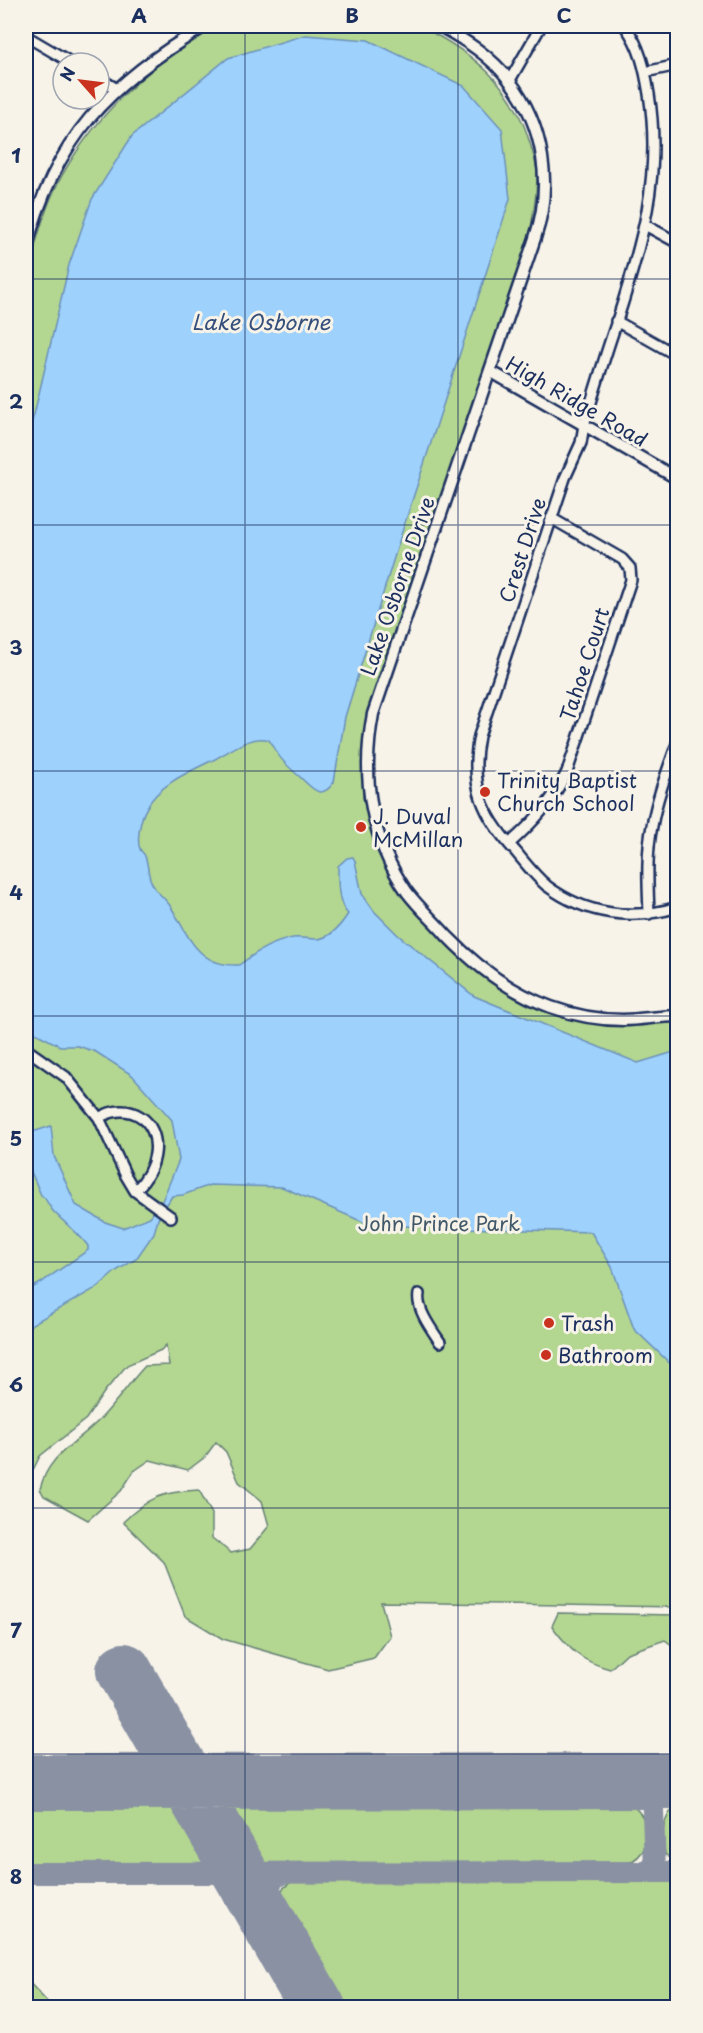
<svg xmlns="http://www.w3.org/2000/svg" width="703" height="2033" font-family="'Playpen Sans',sans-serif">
<rect width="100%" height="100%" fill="#f7f3e8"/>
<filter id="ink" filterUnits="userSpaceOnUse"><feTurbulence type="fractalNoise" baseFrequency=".0167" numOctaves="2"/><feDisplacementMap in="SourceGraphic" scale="12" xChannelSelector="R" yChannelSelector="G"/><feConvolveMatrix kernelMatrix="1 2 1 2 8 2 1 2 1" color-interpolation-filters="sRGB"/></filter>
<g filter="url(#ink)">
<path fill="#b3d690" stroke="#678277" stroke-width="1.5" d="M218 26H420C473 53 513 84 530 143 533 154 537 164 537 175 537 198 532 222 528 244L363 756V798L373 831 407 895 479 971 594 1021 637 1025 677 1017V1607L381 1602 390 1636 374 1658 328 1669 223 1639 185 1616 164 1562 123 1522C149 1497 162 1492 199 1490L212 1514V1538L231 1553 250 1549 269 1526 262 1501 239 1482 226 1452 216 1442 205 1457 188 1470 150 1460 134 1471 121 1491 88 1520 44 1496 40 1489C49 1452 80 1442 103 1416 118 1400 130 1382 145 1366L169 1365 166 1345 161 1350 127 1365 105 1391 86 1419 40 1456 26 1484V285C33 253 41 219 55 189 89 120 151 61 218 26Z
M558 1613 677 1615V1649L665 1640 627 1653 610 1669C580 1661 570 1650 552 1626Z
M26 1800 183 1801 211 1852 210 1863 26 1864Z
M629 1802C633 1806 639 1811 642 1816 655 1835 645 1858 625 1864H266L255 1860 217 1805Z
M677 1804V1863L665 1854C661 1833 662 1819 677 1804Z
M294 1880H677V2007H335L276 1906C277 1893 283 1887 294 1880Z
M26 1979 52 2007H26Z"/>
<path fill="#9ed1fb" stroke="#6a90bc" stroke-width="1.5" d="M305 35 368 40 464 86 502 129 510 199 401 535 345 717 334 782C321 801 313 789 300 777 286 765 278 757 269 740 252 734 230 751 215 759 191 771 158 784 146 809 141 817 136 840 140 849 141 852 144 853 145 856 150 870 146 876 156 890 161 896 167 901 171 907 189 937 198 967 239 965 257 952 269 943 293 938 301 937 308 939 316 939 330 939 341 925 348 914 337 903 338 881 338 866L347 858 353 857 355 861 362 894 374 911 398 935 474 996 638 1063 677 1051V1370L634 1329 612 1267 591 1232 370 1225 282 1187 210 1185 183 1195 172 1196 158 1219 154 1233 136 1259 116 1271 98 1287 32 1324 26 1331V1291L39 1284 88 1250V1246C78 1232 64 1223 53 1211 48 1205 47 1199 41 1195L26 1160V1128L36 1131 51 1126 54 1156 76 1205 105 1222 123 1228 150 1217 162 1201 179 1160 172 1120 132 1075 96 1052 78 1046H60L26 1028V439L34 415 69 265 92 199 132 136 228 58Z"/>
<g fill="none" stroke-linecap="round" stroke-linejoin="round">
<path stroke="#8991a3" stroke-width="22" d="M652 1781 655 1871
M26 1873 678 1872
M265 1915C260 1895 264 1881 284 1873"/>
<path stroke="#8991a3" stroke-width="56" d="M124 1671 318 2008
M26 1782 678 1781"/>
<defs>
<path id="minor" d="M625 26C640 46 645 69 649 94 662 176 642 243 617 321 605 355 595 390 584 425L581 443 565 478 479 736C469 786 483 816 516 852 526 864 535 876 547 886 586 915 632 921 678 907
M26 36 72 63
M645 72 678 65
M99 78 117 89
M510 80 541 26
M645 225 678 243
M616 321 678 356
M509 844C533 823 552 802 567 772L631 580 630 568 622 559 551 518
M649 914C648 885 646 855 652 826 657 797 668 769 678 741
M26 1049 66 1077 99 1118 126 1176 135 1191 171 1217
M99 1118C128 1100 160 1119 155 1154 153 1168 145 1181 135 1191
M419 1294C416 1309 432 1330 440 1342"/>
<path id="tertiary" d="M440 26C465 40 491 56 509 80 544 125 553 185 535 238L373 714C361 776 370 839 407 892 419 908 434 921 447 936 476 966 512 993 551 1007 573 1015 600 1020 623 1020 641 1020 659 1016 678 1016
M26 250C53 139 110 83 205 26
M490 371 678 479"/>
</defs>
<use href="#minor" stroke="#1b2f5e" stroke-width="14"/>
<use href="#tertiary" stroke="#1b2f5e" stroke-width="15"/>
<use href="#minor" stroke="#f7f3e8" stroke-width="9"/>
<use href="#tertiary" stroke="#f7f3e8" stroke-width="10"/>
</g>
</g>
<path fill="none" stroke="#1b2f5e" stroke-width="1.5" stroke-opacity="0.55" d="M245 26V2008M458 26V2008M26 279H678M26 525H678M26 771H678M26 1016H678M26 1262H678M26 1508H678M26 1754H678"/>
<g fill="#c8321e" stroke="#f7f3e8" stroke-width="2">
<circle cx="485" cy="792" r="6"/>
<circle cx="361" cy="827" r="6"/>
<circle cx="549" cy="1323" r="6"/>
<circle cx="546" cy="1355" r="6"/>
</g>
<g text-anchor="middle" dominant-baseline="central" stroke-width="6" stroke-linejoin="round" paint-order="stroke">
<g font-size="20" fill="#1b2f5e" stroke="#f7f3e8">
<text transform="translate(577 401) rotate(30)">High Ridge Road</text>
<text transform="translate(522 550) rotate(-72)">Crest Drive</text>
<text transform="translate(397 586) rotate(-71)">Lake Osborne Drive</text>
<text transform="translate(584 664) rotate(-72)">Tahoe Court</text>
</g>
<g font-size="20" fill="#1b2f5e" stroke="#f7f3e8" text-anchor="start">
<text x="497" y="780">Trinity Baptist<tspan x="497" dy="23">Church School</tspan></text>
<text x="373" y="816">J. Duval<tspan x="373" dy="23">McMillan</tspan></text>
<text x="561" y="1323">Trash</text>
<text x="558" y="1355">Bathroom</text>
</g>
<g font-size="20" fill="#41596a" stroke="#f7f3e8">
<text x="439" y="1223">John Prince Park</text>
</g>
<g font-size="21" font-style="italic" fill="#354f7d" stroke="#f7f3e8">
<text x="261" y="321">Lake Osborne</text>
</g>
</g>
<rect width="703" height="2033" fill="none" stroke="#f7f3e8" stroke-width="66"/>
<g transform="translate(81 81) rotate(298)"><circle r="28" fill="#f7f3e8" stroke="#9fa5b1" stroke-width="1.5"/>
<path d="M0-4.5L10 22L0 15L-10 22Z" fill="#c8321e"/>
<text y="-9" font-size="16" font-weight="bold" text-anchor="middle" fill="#1b2f5e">N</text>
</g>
<rect x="33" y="33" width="637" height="1967" fill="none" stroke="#1b2f5e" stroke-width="2"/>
<g font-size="20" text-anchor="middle" font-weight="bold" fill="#1b2f5e">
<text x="139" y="23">A</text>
<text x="352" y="23">B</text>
<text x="564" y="23">C</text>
<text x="16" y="163">1</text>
<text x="16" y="409">2</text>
<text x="16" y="655">3</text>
<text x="16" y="900">4</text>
<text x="16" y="1146">5</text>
<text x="16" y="1392">6</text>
<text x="16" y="1638">7</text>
<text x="16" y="1884">8</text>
</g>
</svg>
